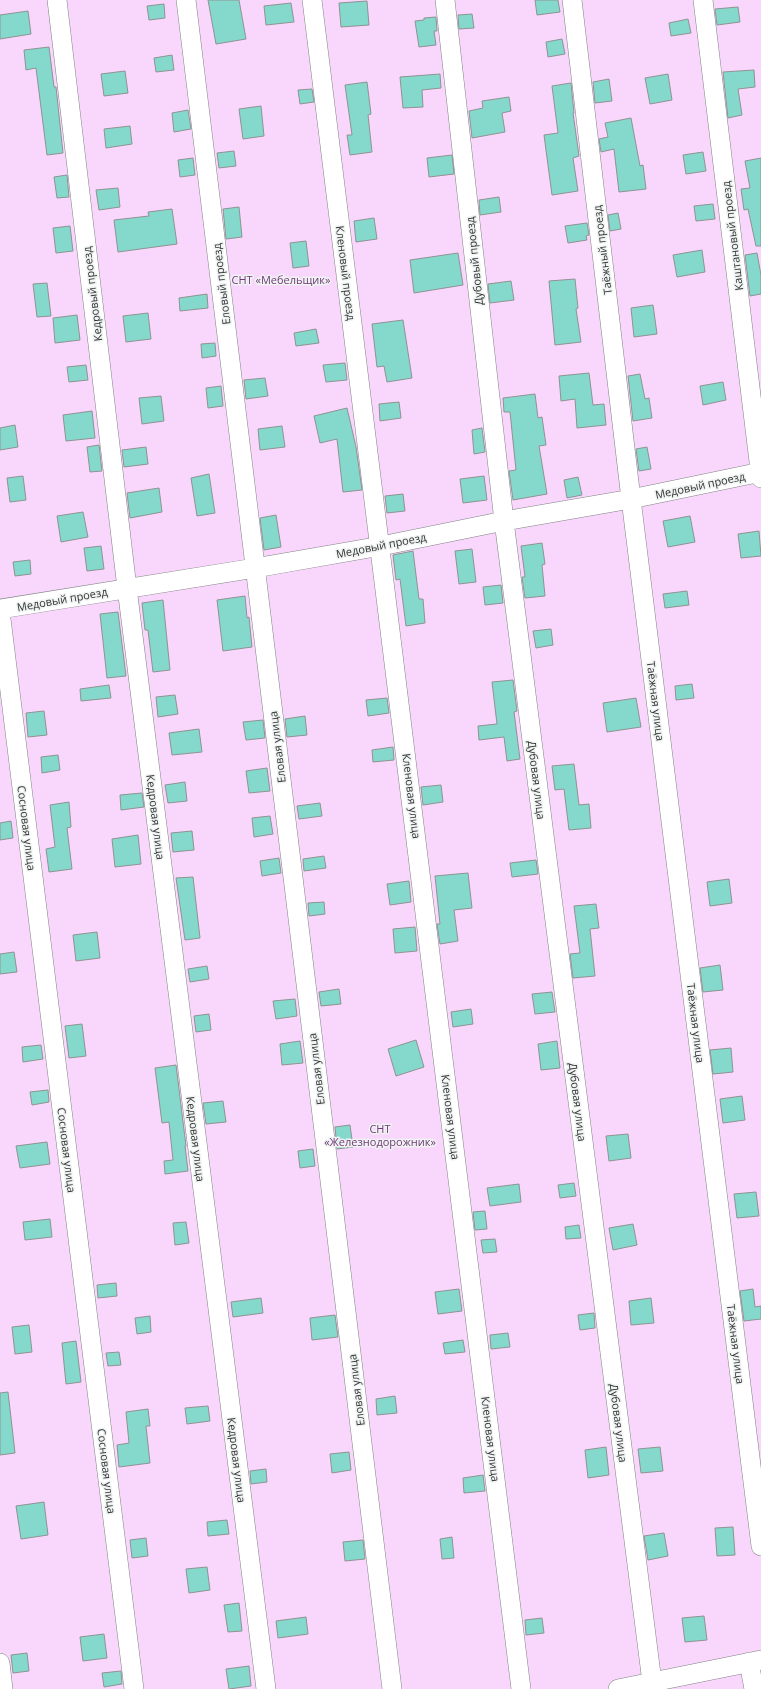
<svg xmlns="http://www.w3.org/2000/svg" width="761" height="1689" font-family="'Open Sans',sans-serif">
<rect width="100%" height="100%" fill="#eff3f2"/>
<path fill="#f9d6fc" d="M0 0H761V1689H0Z"/>
<path fill="#84d9cc" stroke="#8f9392" d="M208 0H239L246 39 216 44Z
M535 0H558L560 12 537 15Z
M367 1 369 25 341 27 339 3Z
M291 3 294 22 266 25 264 6Z
M164 4 165 18 149 20 147 6Z
M738 7 740 22 717 25 715 9Z
M28 11 31 34 0 39V15Z
M472 14 474 28 459 29 458 15Z
M436 17 437 31H434L436 45 419 47 415 21 424 20V18Z
M688 19 691 33 671 36 669 23Z
M562 39 565 54 548 57 546 42Z
M49 47 54 87H56L63 153 47 155 36 68 26 70 24 50Z
M172 55 174 70 156 72 154 58Z
M754 70 755 87 738 89 742 115 728 118 723 72Z
M125 71 128 93 104 96 101 74Z
M440 74 441 88 422 90 423 107 403 108 400 77Z
M668 74 672 100 650 104 645 78Z
M609 79 612 101 595 103 593 82Z
M367 82 371 114 368 115 372 152 350 155 347 135H352L345 85Z
M571 83 574 113H573L579 156 573 158 578 191 552 195 544 135 558 133 552 86Z
M312 89 314 102 300 104 298 90Z
M509 97 511 111 502 113 505 132 472 138 469 111 483 108 482 101Z
M261 106 264 136 243 139 239 109Z
M188 110 191 129 174 132 172 113Z
M631 118 640 166 643 165 646 189 619 192 614 149 601 152 599 139 608 137 605 123Z
M130 126 132 144 106 148 104 129Z
M234 151 236 166 219 168 217 153Z
M703 152 706 171 686 174 683 155Z
M452 155 454 174 429 177 427 158Z
M193 158 195 175 180 177 178 160Z
M761 158V246H756L748 209 744 210 741 189 750 188 745 161Z
M67 175 69 197 57 198 54 177Z
M118 188 120 207 99 210 96 190Z
M499 197 501 212 480 215 479 200Z
M713 204 715 219 696 221 694 206Z
M239 207 242 237 226 239 223 209Z
M172 209 177 244 118 252 114 220 149 216 148 212Z
M618 213 621 229 610 231 608 215Z
M374 218 377 239 356 242 354 221Z
M587 223 589 235 586 236 587 240 568 243 565 226Z
M70 226 73 251 56 253 53 228Z
M306 241 309 266 293 268 290 243Z
M702 250 705 272 677 277 673 255Z
M458 253 463 285 414 293 410 260Z
M757 253 761 275V294L750 296 745 255Z
M575 279 578 308 576 309 581 342 555 345 549 281Z
M511 281 514 300 490 303 488 284Z
M47 283 51 316 37 317 33 284Z
M207 294 208 308 180 311 179 298Z
M653 305 657 334 634 337 631 308Z
M148 313 151 339 126 342 123 316Z
M77 315 80 340 55 343 53 318Z
M403 320 412 378 387 382 384 366 377 367 372 324Z
M316 329 319 343 296 346 294 333Z
M215 343 216 356 202 358 201 344Z
M345 363 347 380 326 382 323 365Z
M86 365 88 380 69 382 67 367Z
M589 373 593 405 604 404 606 425 577 428 575 399 561 401 559 376Z
M640 374 645 399 649 398 652 418 633 421 628 376Z
M265 378 268 396 246 399 244 380Z
M723 382 726 400 703 405 700 386Z
M221 386 223 406 208 408 206 388Z
M535 394 538 418 542 417 546 445 539 446 547 494 513 500 509 471 516 470 510 412H504L503 398Z
M161 396 164 421 142 424 139 398Z
M399 402 401 418 380 421 379 404Z
M347 408 356 447 362 490 343 492 337 439 320 443 314 416Z
M92 411 95 438 66 441 63 415Z
M15 425 18 447 0 450V428Z
M282 426 285 447 260 450 258 429Z
M482 428 485 452 474 454 472 430Z
M99 445 102 471 90 472 87 447Z
M146 447 148 464 124 467 122 450Z
M647 447 651 469 639 471 636 449Z
M209 474 215 513 197 516 191 478Z
M23 476 26 500 10 502 7 478Z
M484 476 487 500 463 503 460 479Z
M578 477 582 495 567 498 564 480Z
M159 488 162 512 130 518 127 493Z
M403 494 405 511 387 513 385 496Z
M83 512 88 537 61 542 57 516Z
M276 515 281 547 264 550 260 518Z
M690 516 695 542 668 547 663 521Z
M759 531 761 556 741 558 738 534Z
M542 543 545 564 542 565 545 596 525 598 522 577H525L521 546Z
M101 546 104 569 87 571 84 548Z
M472 549 476 582 459 584 455 551Z
M413 551 419 599H423L425 623 406 626 400 579 396 580 393 555Z
M30 560 31 574 15 576 13 562Z
M501 585 503 603 485 605 483 587Z
M687 591 689 605 665 608 663 594Z
M245 596 247 618 249 617 252 647 223 651 217 600Z
M163 600 170 670 153 672 148 630H145L142 603Z
M118 612 126 676 107 678 100 614Z
M551 629 553 645 536 648 533 631Z
M513 680 517 711 514 712 520 759 507 761 504 737 479 740 478 726 497 724 492 682Z
M692 684 694 698 676 700 675 686Z
M109 685 111 698 81 701 80 689Z
M175 695 178 714 158 717 156 697Z
M387 698 389 713 368 716 366 700Z
M636 698 641 727 607 732 603 703Z
M44 711 47 735 28 737 26 713Z
M305 716 307 735 287 737 285 719Z
M263 720 265 738 246 740 243 722Z
M199 729 202 752 172 755 169 733Z
M393 747 394 760 373 762 372 750Z
M58 755 60 770 42 773 41 757Z
M574 764 579 805 589 804 591 828 569 830 564 789 555 790 552 766Z
M267 768 270 791 249 793 246 771Z
M185 782 187 801 168 803 165 785Z
M441 785 443 802 423 805 421 787Z
M142 793 144 807 121 810 120 795Z
M69 802 71 827 67 828 72 869 49 872 46 849 55 847 50 805Z
M320 803 322 816 299 819 297 806Z
M270 816 273 834 254 837 252 818Z
M11 821 13 838 0 840V823Z
M192 831 194 850 173 852 171 833Z
M138 835 141 864 115 867 112 839Z
M324 856 326 868 304 871 303 859Z
M279 858 281 873 262 876 260 861Z
M536 860 538 874 512 877 510 863Z
M468 873 472 908 454 910 458 941 440 944 437 924H440L435 876Z
M193 877 200 938 185 940 176 878Z
M729 879 732 903 710 906 707 882Z
M409 881 411 902 390 905 387 884Z
M324 902 325 914 309 916 308 903Z
M596 904 599 928 590 929 595 976 573 978 570 954 580 953 574 906Z
M415 927 417 951 395 953 393 929Z
M97 932 100 958 76 961 73 935Z
M14 952 17 972 0 974V954Z
M720 965 723 990 703 992 700 968Z
M207 966 209 979 190 982 188 969Z
M339 989 341 1004 321 1006 319 992Z
M552 992 555 1012 535 1014 532 994Z
M295 999 297 1016 276 1019 273 1001Z
M471 1009 473 1024 453 1027 451 1012Z
M209 1014 211 1030 196 1032 194 1016Z
M82 1024 86 1056 69 1058 65 1026Z
M416 1040 424 1067 396 1076 388 1049Z
M300 1041 303 1063 282 1065 280 1044Z
M557 1041 560 1068 541 1070 538 1044Z
M41 1045 43 1059 23 1062 22 1047Z
M731 1048 733 1072 713 1074 710 1050Z
M176 1065 186 1146H185L188 1171 165 1174 164 1161 173 1160 169 1122 162 1123 155 1068Z
M48 1090 49 1102 32 1105 30 1092Z
M742 1096 745 1120 723 1123 720 1099Z
M223 1101 226 1122 206 1124 203 1103Z
M350 1125 353 1147 337 1149 335 1127Z
M628 1134 631 1158 609 1161 606 1136Z
M47 1142 50 1164 20 1168 16 1146Z
M313 1149 315 1166 300 1168 298 1151Z
M574 1183 576 1196 560 1198 558 1185Z
M519 1184 521 1202 490 1206 487 1188Z
M756 1192 759 1216 737 1218 734 1194Z
M485 1211 487 1229 475 1230 473 1212Z
M50 1219 52 1237 25 1240 23 1222Z
M186 1222 189 1243 175 1245 173 1223Z
M633 1224 637 1245 613 1250 609 1228Z
M579 1225 581 1238 566 1239 565 1227Z
M495 1239 497 1252 483 1253 481 1240Z
M116 1283 117 1296 98 1298 97 1285Z
M459 1289 462 1311 438 1314 435 1292Z
M753 1289 755 1307 761 1306V1319L744 1321 740 1291Z
M261 1298 263 1313 233 1317 231 1302Z
M651 1298 654 1323 631 1325 629 1301Z
M594 1313 595 1328 580 1330 578 1315Z
M335 1315 338 1337 312 1340 310 1318Z
M150 1316 151 1332 137 1334 135 1318Z
M29 1325 32 1352 15 1354 12 1327Z
M508 1333 510 1347 491 1349 490 1335Z
M463 1340 465 1352 445 1354 443 1343Z
M76 1341 81 1382 66 1384 62 1343Z
M119 1352 121 1365 108 1366 106 1353Z
M8 1392 15 1453 0 1455V1393Z
M395 1396 397 1413 377 1415 376 1399Z
M208 1406 210 1421 187 1424 185 1408Z
M148 1409 150 1426H146L150 1463 119 1467 117 1445 129 1443 126 1412Z
M606 1447 609 1475 588 1478 585 1450Z
M660 1447 663 1471 641 1473 638 1449Z
M349 1452 351 1470 332 1473 330 1454Z
M266 1469 267 1482 251 1484 250 1471Z
M483 1475 485 1491 464 1493 463 1478Z
M44 1502 48 1535 21 1539 16 1506Z
M227 1520 229 1534 208 1536 207 1522Z
M733 1527 735 1555 717 1556 715 1528Z
M664 1533 668 1556 648 1560 644 1536Z
M452 1537 454 1558 442 1559 440 1539Z
M146 1538 148 1556 132 1558 130 1540Z
M363 1540 365 1559 345 1561 343 1542Z
M207 1567 210 1590 189 1593 186 1569Z
M239 1603 242 1631 228 1632 224 1605Z
M704 1616 707 1640 685 1642 682 1618Z
M306 1617 308 1634 278 1638 276 1621Z
M542 1618 544 1633 526 1635 525 1620Z
M104 1634 107 1658 83 1661 80 1637Z
M27 1653 29 1671 13 1673 11 1655Z
M249 1666 251 1686 229 1689 226 1669Z
M121 1671 122 1684 104 1687 102 1673Z"/>
<g fill="none" stroke-linecap="round" stroke-linejoin="round">
<defs>
<path id="minor" d="M57 0 127 588 266 1689
M186 0 392 1689
M312 0 521 1689
M445 0 504 521 652 1682
M572 0 631 499 761 1546
M703 0 761 478
M0 609 255 568 381 546 504 521 631 499 761 472
M0 611 134 1689
M749 1662 754 1689
M0 1663 3 1689
M618 1689 761 1660"/>
</defs>
<use href="#minor" stroke="#808383" stroke-width="20"/>
<use href="#minor" stroke="#fff" stroke-width="19"/>
</g>
<g text-anchor="middle" dominant-baseline="central" stroke-width="3" stroke-linejoin="round" paint-order="stroke">
<g font-size="11" fill="#323434" stroke="#eff3f2">
<text transform="translate(732 236) rotate(-97)">Каштановый проезд</text>
<text transform="translate(602 250) rotate(-97)">Таёжный проезд</text>
<text transform="translate(474 261) rotate(-96)">Дубовый проезд</text>
<text transform="translate(346 273) rotate(83)">Кленовый проезд</text>
<text transform="translate(221 284) rotate(-97)">Еловый проезд</text>
<text transform="translate(92 294) rotate(-97)">Кедровый проезд</text>
<text transform="translate(700 485) rotate(-12)">Медовый проезд</text>
<text transform="translate(381 545) rotate(-11)">Медовый проезд</text>
<text transform="translate(62 599) rotate(-10)">Медовый проезд</text>
<text transform="translate(656 701) rotate(83)">Таёжная улица</text>
<text transform="translate(277 747) rotate(-97)">Еловая улица</text>
<text transform="translate(537 780) rotate(83)">Дубовая улица</text>
<text transform="translate(412 796) rotate(83)">Кленовая улица</text>
<text transform="translate(156 817) rotate(83)">Кедровая улица</text>
<text transform="translate(27 828) rotate(83)">Сосновая улица</text>
<text transform="translate(696 1023) rotate(83)">Таёжная улица</text>
<text transform="translate(316 1069) rotate(-97)">Еловая улица</text>
<text transform="translate(578 1102) rotate(83)">Дубовая улица</text>
<text transform="translate(451 1117) rotate(83)">Кленовая улица</text>
<text transform="translate(196 1139) rotate(83)">Кедровая улица</text>
<text transform="translate(67 1150) rotate(83)">Сосновая улица</text>
<text transform="translate(736 1344) rotate(83)">Таёжная улица</text>
<text transform="translate(356 1390) rotate(-97)">Еловая улица</text>
<text transform="translate(619 1423) rotate(83)">Дубовая улица</text>
<text transform="translate(491 1439) rotate(83)">Кленовая улица</text>
<text transform="translate(237 1460) rotate(83)">Кедровая улица</text>
<text transform="translate(107 1471) rotate(83)">Сосновая улица</text>
</g>
<g font-size="11" fill="#713a77" stroke="#eff3f2">
<text x="281" y="279">СНТ «Мебельщик»</text>
<text x="380" y="1128">СНТ<tspan x="380" dy="13">«Железнодорожник»</tspan></text>
</g>
</g>
</svg>
